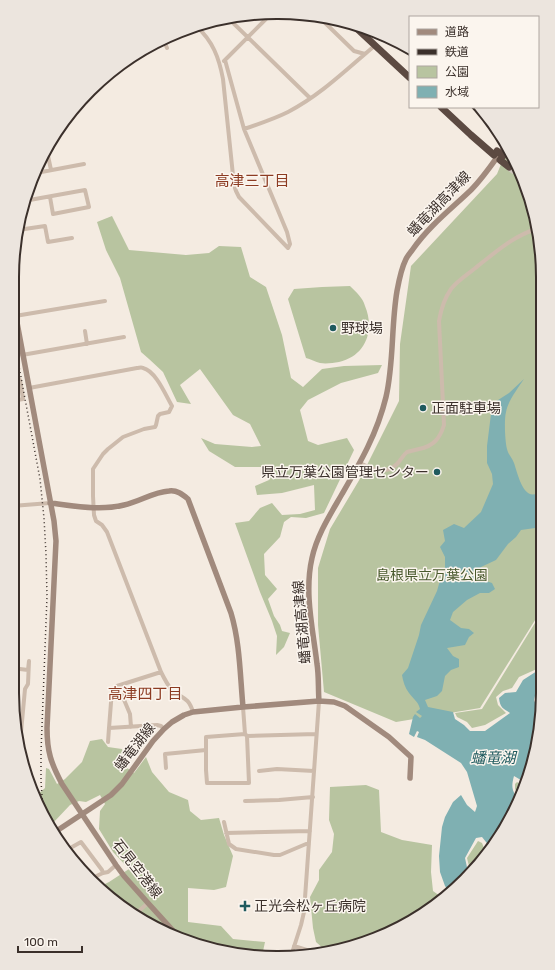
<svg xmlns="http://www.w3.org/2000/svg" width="555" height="970" font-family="Rubik,'Noto Sans JP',sans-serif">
<rect width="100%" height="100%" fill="#f4ebe1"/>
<path fill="#b8c4a0" d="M508 147 529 192 542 260V615L537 617 480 708 396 722 324 692 318 625V568L330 529 361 477 399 401 400 344 411 266 497 174Z
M112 216 129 250 186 255 209 253 219 246 241 247 250 277 266 287 282 335 291 378 303 387 322 369 344 366 382 365 378 373 341 383 308 400 300 410 308 441 318 445 347 438 354 450 324 513 306 518 291 517 284 522 280 537 264 554 265 575 277 589 268 599 274 616 280 625 282 631 290 633 284 647 276 655 277 636 272 621 260 592 235 523 249 521 260 508 272 503 282 515 300 514 315 510 314 485 282 493 257 495 255 486 269 480 265 467H235L209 451 201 438 215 444 252 447 261 446 250 424 233 415 200 369 180 385 191 404 177 402 163 372 149 359 141 352 120 278 106 250 97 222Z
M350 286C356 292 363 298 365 306 375 330 366 356 339 362 333 363 326 364 320 363 316 362 310 359 306 358L288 299 294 289 322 287Z
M542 617V675L539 668 519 677 512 688 503 691 496 697 498 705 506 713 485 725 472 728 467 722 457 717 455 713 482 709 538 618Z
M542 679V701H538V696Z
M102 739 108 747 122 749 126 767 134 773 146 757 152 772 169 792 188 800 190 811 201 820 219 818 224 835 233 856 226 887 214 890 188 888V922L221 926 233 939 265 942 262 956 209 949 130 913 101 886 109 882 129 869 113 852 99 829 100 811 105 804 100 795 86 802 79 801 70 805 53 823 51 824 36 796 45 788 46 768 49 769 57 784 65 779 82 762 90 741Z
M517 782 525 787 520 797 515 789V784Z
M366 785 379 790 381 832 402 840 432 845 431 872 433 891 440 896V902L363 944 325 950 316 942 313 928 310 897 319 880V870L332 852 334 834 329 820 330 787Z
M478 841 482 843 486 853 470 870 467 858Z"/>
<path fill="#7fb0b2" d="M524 379C518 388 508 401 506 412 504 420 505 441 507 449 508 454 512 458 514 463 518 474 524 506 542 490V527L521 530 516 537 508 544 496 560 481 567 477 575 483 580 492 583 495 589 489 593H480L467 600 453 612 450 620 461 628 469 629 474 633 469 637 465 645 447 648 453 656 459 659V667L451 670 445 676 442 691 437 696 425 700 428 707 453 712 455 719 464 725 470 731H485L510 713C503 708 500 708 499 698L505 693 516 692 523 680 537 671 540 675 534 700 536 705H542V710L529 778 526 783 514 776C511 787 512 790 518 800L498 840 490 849V847L482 837 476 838 465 858 468 872 450 892 445 886 440 872 439 856 442 827 445 817 453 802 461 795 467 805 475 812 477 806 467 772 461 763 425 740 417 737 419 732 417 731 414 737 409 734 413 717 415 714 420 718 422 716 416 712 420 709C418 701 414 700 409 693 405 688 403 681 402 675L408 668 419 635 421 625 437 591 441 577 445 567V557L440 547 445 541 443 530 454 524 464 528 481 512 493 484 492 474 487 463V446L491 414 495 402 509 393Z"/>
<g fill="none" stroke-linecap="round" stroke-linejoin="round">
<path stroke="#cfc6bd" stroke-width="7" stroke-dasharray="7 3.5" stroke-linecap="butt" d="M509 167 522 177"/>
<path stroke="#cdbbac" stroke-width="4" d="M318 16 354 51 365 54
M227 17 310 98
M196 26C213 41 219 58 223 79L234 185 236 191 239 197 288 248 290 244 287 232 244 129 225 60
M163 39 167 48
M383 40 387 36
M224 61 273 12
M244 129C259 124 274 119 288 112 319 96 345 71 372 48
M47 151 51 170
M36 173 84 164
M24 201 85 190 89 207 53 214 50 197
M18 230 45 226 48 242 72 238
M15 316 105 301
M85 331 87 344
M22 355 124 337
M29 388 137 368C139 368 141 367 143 368 156 371 166 396 172 406L169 412 160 414 158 416 156 425 155 427 144 429 123 437 108 449 103 454 93 469V496L94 515 96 521 102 525 107 532 161 672C164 678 167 684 171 689 182 699 188 696 193 712
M12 401 23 399 20 380 12 381
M360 463C372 469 386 475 397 464 401 460 403 455 407 452 411 451 415 450 419 449 434 446 440 438 444 425L439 321C441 309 444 299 451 289 458 280 470 273 479 265 497 251 514 236 536 229
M12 506 50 503
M12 668 28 670 29 661 28 684 25 689 20 743
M12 694 16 669V648L14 624 12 567V505
M111 695H122L130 714 131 727
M109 728 112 690 117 686 161 672
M245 734 247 736 316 734
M108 742 109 728 157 725 161 726 164 729
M206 750V770L207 783H249L247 736
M166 768 165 754 206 750V737L245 734 243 707
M259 771 277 769 314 771
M245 801 279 800 313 797
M224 822 229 844 236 849 274 855H280L306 844H309
M226 833 310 831
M65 851 81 842 102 870 103 873 108 872 116 865
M92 878 103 873
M134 915 148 903
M294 946 313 952
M291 956 301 925 304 912 319 701"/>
<path stroke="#a18a7d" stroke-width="5.5" d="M13 301 54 521 56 541 47 728C47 752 51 763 62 784L116 865 124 876 148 903 177 935
M50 503C75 506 100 511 124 505 139 502 153 492 169 491 177 490 182 494 188 499L231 613C240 643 240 675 243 707
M319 701C318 689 319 676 317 664 313 629 304 593 312 558 317 535 330 515 342 494 360 463 377 434 386 397 394 363 391 326 397 291 399 280 401 269 406 259 408 255 411 252 413 249 429 226 451 209 471 190 483 178 493 163 503 149L506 142
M55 832 111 795 122 784 153 741 164 729 172 722 184 715 193 712 243 707 319 701 334 702 345 706 389 737 411 757 410 778"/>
<path stroke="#5c4a42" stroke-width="7" d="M352 24 410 78
M441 107 471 135 494 155
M500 160 509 167"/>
<path stroke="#3b302b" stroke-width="1.5" stroke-dasharray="1 3" stroke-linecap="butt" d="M12 329 40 479 44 518 46 554 47 597 41 752V781L43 810"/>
<path stroke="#5c4a42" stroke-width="7" d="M497 151 503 156"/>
</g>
<g fill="#1f5a5e" stroke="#fbf5ee" stroke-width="1.5">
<circle cx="333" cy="328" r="4"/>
<circle cx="423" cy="408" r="4"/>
<circle cx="437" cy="472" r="4"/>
<path d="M243 900h4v4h4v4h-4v4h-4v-4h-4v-4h4z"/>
</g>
<g text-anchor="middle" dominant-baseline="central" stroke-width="3" stroke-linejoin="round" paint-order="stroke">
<g font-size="14" fill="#3b302b" stroke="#fbf5ee">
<text transform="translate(439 204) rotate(-46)">蟠竜湖高津線</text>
<text transform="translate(302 622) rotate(-95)">蟠竜湖高津線</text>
<text transform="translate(135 747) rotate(-52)">蟠竜湖線</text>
<text transform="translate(137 869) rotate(52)">石見空港線</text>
</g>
<g font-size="14" fill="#3b302b" stroke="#fbf5ee" text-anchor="start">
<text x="341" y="328">野球場</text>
<text x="431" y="408">正面駐車場</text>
<text x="429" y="472" text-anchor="end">県立万葉公園管理センター</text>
<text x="254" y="906">正光会松ヶ丘病院</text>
</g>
<g font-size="14" fill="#4a5a2e" stroke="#fbf5ee">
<text x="432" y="575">島根県立万葉公園</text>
</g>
<g font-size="15" fill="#8c3b22" stroke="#fbf5ee">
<text x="252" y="181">高津三丁目</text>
<text x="145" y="694">高津四丁目</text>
</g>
<g font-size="15" font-style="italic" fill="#1f5a5e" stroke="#fbf5ee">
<text x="493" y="758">蟠竜湖</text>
</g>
</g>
<path d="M0 0H555V970H0ZM277 19H278A258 258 0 0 1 536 277V693A258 258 0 0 1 278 951H277A258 258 0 0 1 19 693V277A258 258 0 0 1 277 19Z" fill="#ece5de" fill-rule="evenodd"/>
<path fill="none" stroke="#3b302b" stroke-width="2" d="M277 19H278A258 258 0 0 1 536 277V693A258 258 0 0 1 278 951H277A258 258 0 0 1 19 693V277A258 258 0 0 1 277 19Z"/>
<rect x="409" y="16" width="130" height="92" fill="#fbf5ee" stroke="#aea6a0"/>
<rect x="417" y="29" width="20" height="6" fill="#a18a7d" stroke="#aea6a0"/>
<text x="445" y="36" font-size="12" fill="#3b302b">道路</text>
<rect x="417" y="49" width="20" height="6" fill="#3b302b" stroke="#aea6a0"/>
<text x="445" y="56" font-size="12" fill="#3b302b">鉄道</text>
<rect x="417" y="66" width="20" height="12" fill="#b8c4a0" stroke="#aea6a0"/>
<text x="445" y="76" font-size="12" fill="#3b302b">公園</text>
<rect x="417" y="86" width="20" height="12" fill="#7fb0b2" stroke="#aea6a0"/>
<text x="445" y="96" font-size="12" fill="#3b302b">水域</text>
<path d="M18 946v6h64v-6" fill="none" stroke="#3b302b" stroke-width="2"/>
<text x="24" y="946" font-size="12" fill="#3b302b" stroke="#fbf5ee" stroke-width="3" paint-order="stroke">100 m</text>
</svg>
